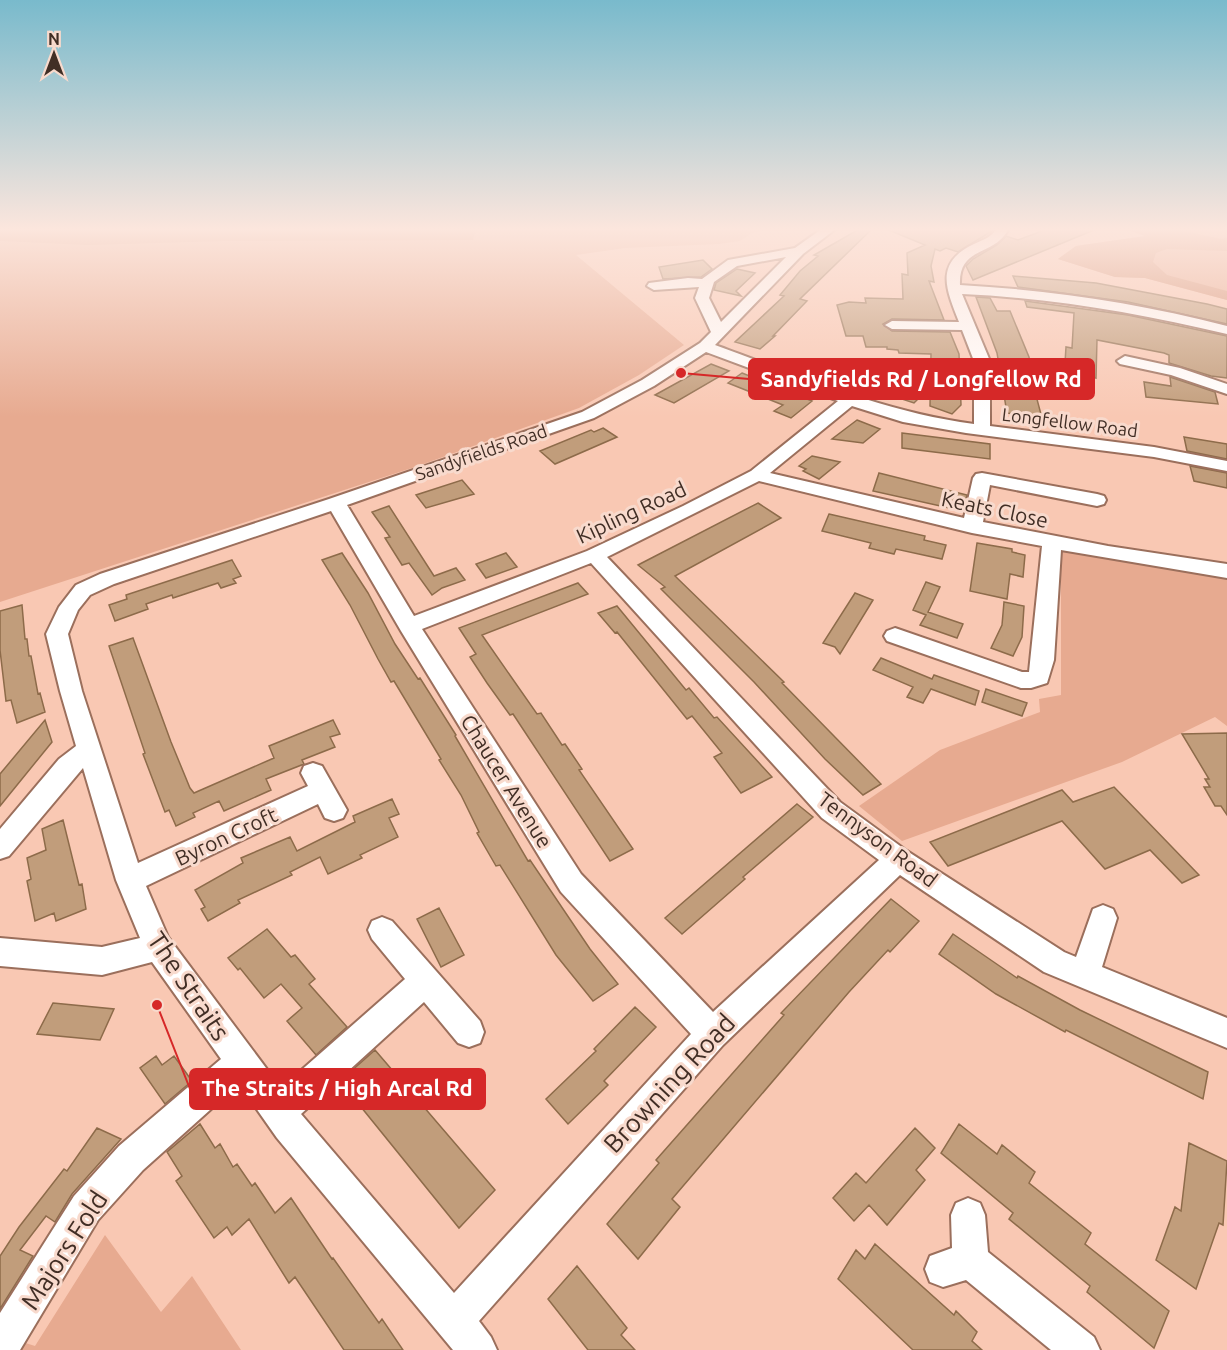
<svg xmlns="http://www.w3.org/2000/svg" width="1227" height="1350" font-family="Ubuntu,sans-serif">
<rect width="100%" height="100%" fill="#f9c8b3"/>
<path fill="#e7aa90" d="M0 228H776L752 233 740 241 719 244 625 248 576 255 684 345 639 375 579 408 418 466 0 602Z
M1123 228H1227V300L1145 278 1115 277 1058 259 1076 246 1145 236Z
M1061 549 1227 574V726L1215 717 1122 762 902 841 859 806 940 750 1040 712 1039 699 1061 695Z
M105 1235 161 1312 192 1276 241 1350H10L16 1340 35 1346Z"/>
<path fill="#d38f71" d="M0 228H476L473 240 228 241 88 245 0 241Z
M1123 228H1169L1222 239 1227 237V251L1167 249 1156 253 1153 262 1167 275 1227 291V300L1145 278 1115 277 1058 259 1076 246 1145 236Z"/>
<path fill="#c19d7b" stroke="#8d6b4a" stroke-width="1.5" d="M861 228H873L800 299 807 301 773 336H775L760 349 735 342 784 296 780 295 800 271 818 256 814 255Z
M884 228H985L992 231 958 252 946 248 940 251 935 249 931 266 934 282 929 281 944 320 892 319 883 324 892 331 950 332 959 354 961 405 952 414 930 406 931 354 899 353 898 350 887 349V347H866L863 336H846L837 305 849 302 866 303 865 298 903 299 902 274 908 275 907 253 925 245Z
M1050 228 1094 230 973 280 966 266 973 259 997 245 1006 236 1018 240Z
M703 260 712 269 701 277 663 279 659 267Z
M737 269 755 273 736 291 741 296 714 290 716 283Z
M1013 276 1096 283 1207 304 1227 309V324L1128 302 1018 287Z
M976 297 990 298 997 311H1010L1029 357 1032 373H1030L1042 418 1007 413 997 353Z
M1025 301 1128 315 1227 336V378L1211 376 1169 363V355L1164 353 1097 340 1096 378 1068 373V364L1065 363 1066 347 1072 348 1074 313 1027 307Z
M711 364 729 371 674 403 655 395Z
M742 373 812 401 791 418 774 411 783 405 728 383Z
M873 375 910 387 925 392 914 403 877 391Z
M1170 377 1215 392 1218 404 1146 397 1144 382 1171 386Z
M857 420 880 429 863 443 832 439Z
M603 428 617 437 555 464 540 451 591 430 594 432Z
M902 433 990 444V459L902 448Z
M1184 437 1227 444V459L1187 451Z
M812 456 840 462 819 479 803 471 806 469 799 466Z
M1190 466 1227 473V488L1194 481Z
M879 473 967 495 963 511 873 491Z
M462 480 474 494 426 508 416 495Z
M758 503 781 518 675 576 784 682 782 683 881 784 863 795 825 759 754 682 661 589 665 587 638 565Z
M389 506 434 576 456 568 465 580 442 588 432 595 409 563 402 565 385 538 390 537 372 512Z
M829 514 925 536 924 540 946 545 942 559 896 549 894 554 869 548 871 543 822 531Z
M977 543 1012 549V552L1025 555 1023 577 1010 574 1007 599 970 591Z
M342 553 368 593 395 644 418 679 420 678 456 735 455 736 528 861 530 860 590 949 618 984 593 1001 556 955 500 865 496 866 477 833 479 832 461 795 439 760 441 759 394 681 391 682 378 659 350 605 322 560Z
M506 553 517 567 486 578 476 564Z
M232 560 241 576 233 579 236 583 221 588 218 583 173 598 172 595 146 604 148 609 115 621 109 605 127 599 126 595Z
M926 582 940 587 928 612 963 624 957 638 920 625 926 615 913 610Z
M578 583 588 594 482 635 537 714 541 713 562 745 565 744 582 769 579 770 633 849 610 861 513 714 510 715 487 683 470 657 476 654 459 628Z
M855 593 873 600 840 654 835 647 823 643Z
M1004 602 1024 606 1022 637 1013 656 991 648 1002 625Z
M22 605 25 639H27L29 656H31L38 694 40 693 45 712 17 723 11 700 6 701 0 650V611Z
M617 606 686 690 689 688 714 718 717 717 772 777 741 793 714 757 722 753 692 716 687 719 617 632 615 633 598 613Z
M133 638 171 742 190 788 194 793 274 758 269 746 333 720 340 734 330 737 335 747 302 760 304 764 266 779 271 790 224 811 219 801 193 813 195 817 176 826 169 810 165 812 143 754 145 753 109 646Z
M881 658 932 679 934 675 979 691 975 705 931 689 923 703 907 697 913 687 873 670Z
M986 689 1027 703 1022 716 982 702Z
M45 720 52 742 0 806V774Z
M1227 733V815L1221 806H1215L1204 787H1210L1205 779H1209L1182 734Z
M1114 787 1199 875 1182 883 1150 850 1105 869 1062 821 948 866 930 842 1062 790 1073 802Z
M392 799 399 814 389 818 398 837 360 855 362 858 328 874 320 857 290 872 292 875 238 900 240 903 208 921 201 909 205 907 195 890 243 863 241 858 290 837 297 851 355 822 353 816Z
M797 804 813 817 743 877 745 879 682 934 665 918Z
M63 820 79 885 82 884 86 909 56 921 54 913 35 921 27 881 31 879 27 858 46 850 42 829Z
M891 899 919 921 890 952 888 950 849 992 672 1199 680 1207 638 1259 607 1224 659 1163 656 1160 784 1015 781 1013Z
M439 908 464 955 441 967 417 919Z
M267 929 291 957 295 955 315 979 309 984 347 1027 316 1055 287 1021 302 1008 281 984 264 998 240 968 238 970 228 958Z
M953 934 1017 978 1018 976 1080 1010 1208 1072 1203 1099 1066 1030 1065 1032 996 994 939 954Z
M53 1003 114 1009 100 1040 37 1034Z
M635 1007 656 1027 604 1081 608 1085 568 1124 546 1099 596 1051 594 1049Z
M375 1050 495 1190 459 1228 340 1081Z
M156 1056 162 1065 174 1056 192 1081 165 1104 140 1068Z
M200 1124 215 1148 220 1144 233 1167 237 1164 252 1186 255 1183 275 1213 291 1198 332 1259 333 1258 379 1323 382 1319 403 1350H344L295 1277 289 1283 249 1219 232 1235 227 1227 214 1238 176 1181 182 1176 167 1152Z
M959 1124 997 1154 1002 1145 1035 1172 1029 1183 1091 1233 1085 1244 1169 1311 1154 1348 1087 1292 1090 1286 1009 1219 1013 1213 941 1153Z
M97 1128 121 1139 72 1194 55 1222 46 1216 20 1250 33 1256 0 1309V1256L19 1227 64 1169 67 1171Z
M915 1128 935 1148 916 1170 925 1180 887 1225 869 1205 854 1221 833 1198 856 1173 866 1183Z
M1189 1143 1227 1161 1223 1225 1219 1223 1196 1289 1156 1260 1175 1207 1181 1211Z
M875 1244 954 1315 956 1311 977 1332 972 1341 982 1350H913L838 1279 856 1250 865 1259Z
M577 1266 627 1328 621 1335 635 1350H588L548 1299Z"/>
<g fill="none" stroke-linecap="round" stroke-linejoin="round">
<defs>
<path id="minor" d="M823 228H837L803 254 715 345C800 376 883 412 974 424V361L962 330 892 329 885 325 892 321 959 322C946 289 934 263 974 244 983 240 992 237 997 228H1009C996 257 958 245 960 285 1050 290 1139 303 1227 326V334C1139 313 1052 298 962 294L990 361V426L1154 447 1227 461V471L1154 457 966 433 903 422 852 406 770 473 964 518 973 478 976 474 982 473 1097 494 1104 496 1106 500 1104 504 1097 506 990 485 983 522 1108 546 1227 564V578L1061 550 1054 660 1047 683 1031 688H1021L887 641 884 636 887 631 895 628 1022 672H1029L1042 546 972 533 759 481 607 557 840 802 907 851 1064 952 1076 957 1093 909 1103 905 1113 909 1117 918 1102 967 1227 1018V1048L1044 972 900 875 723 1045 479 1321 491 1337 497 1350H453L277 1138 239 1084 143 1170 98 1220 20 1350H0V1313L74 1196 119 1146 221 1059 152 962 102 975 0 966V938L102 947 140 938 116 880 83 768 9 856 0 859V829L59 759 76 746 60 691 46 634 59 607 76 585 100 574 329 499 582 412 642 380 700 343 711 332 695 298 699 287 654 290 647 286 649 283 688 278 702 279 728 260 795 248ZM786 257 721 322 709 298 714 282 737 266ZM706 352 838 401 751 471 683 506 587 551 414 616 347 505 594 418 654 386ZM331 511 401 631 561 892 691 1034 454 1293 301 1114 424 1002 458 1043 469 1047 480 1043 484 1032 480 1021 392 921 382 917 372 921 368 930 372 939 405 979 281 1088 168 937 146 886 318 804 325 818 334 821 343 818 347 810 322 766 313 763 304 766 301 773 308 786 138 863 82 691 68 634 78 610 90 595 114 584ZM591 563 822 818 879 860 713 1012 581 874 422 629Z
M1125 356 1180 368 1227 384V394L1171 375 1120 364 1117 361Z
M968 1198 980 1203 985 1215 988 1252 1094 1337 1100 1350H1051L966 1280 943 1287 930 1282 925 1269 930 1256 952 1248 951 1215 956 1203Z"/>
</defs>
<use href="#minor" stroke="#9b6f5c" stroke-width="4"/>
<use href="#minor" fill="#fff" fill-rule="evenodd"/>
</g>
<linearGradient id="sky" x2="0" y2="1"><stop stop-color="#79bacc"/><stop offset="0.55" stop-color="#fce6dd"/><stop offset="1" stop-color="#fce6dd" stop-opacity="0"/></linearGradient>
<rect width="1227" height="417" fill="url(#sky)"/>
<g text-anchor="middle" dominant-baseline="central" stroke-width="6" stroke-linejoin="round" paint-order="stroke">
<g font-size="18" fill="#412e25" stroke="#f8dacd">
<text transform="translate(1070 422) rotate(7)">Longfellow Road</text>
<text transform="translate(481 452) rotate(-19)">Sandyfields Road</text>
</g>
<g font-size="21" fill="#412e25" stroke="#f8dacd">
<text transform="translate(995 509) rotate(12)">Keats Close</text>
<text transform="translate(631 512) rotate(-25)">Kipling Road</text>
<text transform="translate(507 781) rotate(58)">Chaucer Avenue</text>
<text transform="translate(226 836) rotate(-25)">Byron Croft</text>
<text transform="translate(878 839) rotate(37)">Tennyson Road</text>
</g>
<g font-size="26" fill="#412e25" stroke="#f8dacd">
<text transform="translate(189 986) rotate(56)">The Straits</text>
<text transform="translate(669 1083) rotate(-47)">Browning Road</text>
<text transform="translate(64 1250) rotate(-57)">Majors Fold</text>
</g>
</g>
<path fill="none" stroke="#d62828" stroke-width="2" d="M681 373L749 379M157 1005L190 1089"/>
<g fill="#d62828" stroke="#f8dacd" stroke-width="2">
<circle cx="681" cy="373" r="6"/>
<circle cx="157" cy="1005" r="6"/>
</g>
<g fill="#d62828" stroke="#d62828" stroke-width="2">
<rect x="749" y="359" width="345" height="40" rx="6"/>
<rect x="190" y="1069" width="295" height="40" rx="6"/>
</g>
<g font-size="22" text-anchor="middle" font-weight="bold" fill="#fff">
<text x="921" y="387">Sandyfields Rd / Longfellow Rd</text>
<text x="337" y="1096">The Straits / High Arcal Rd</text>
</g>
<g transform="translate(54 54)" stroke="#f8dacd" stroke-width="4.5" paint-order="stroke">
<path d="M0-4.5L10 22L0 15L-10 22Z" fill="#412e25"/>
<text y="-9" font-size="16" font-weight="bold" text-anchor="middle" fill="#412e25">N</text>
</g>
</svg>
